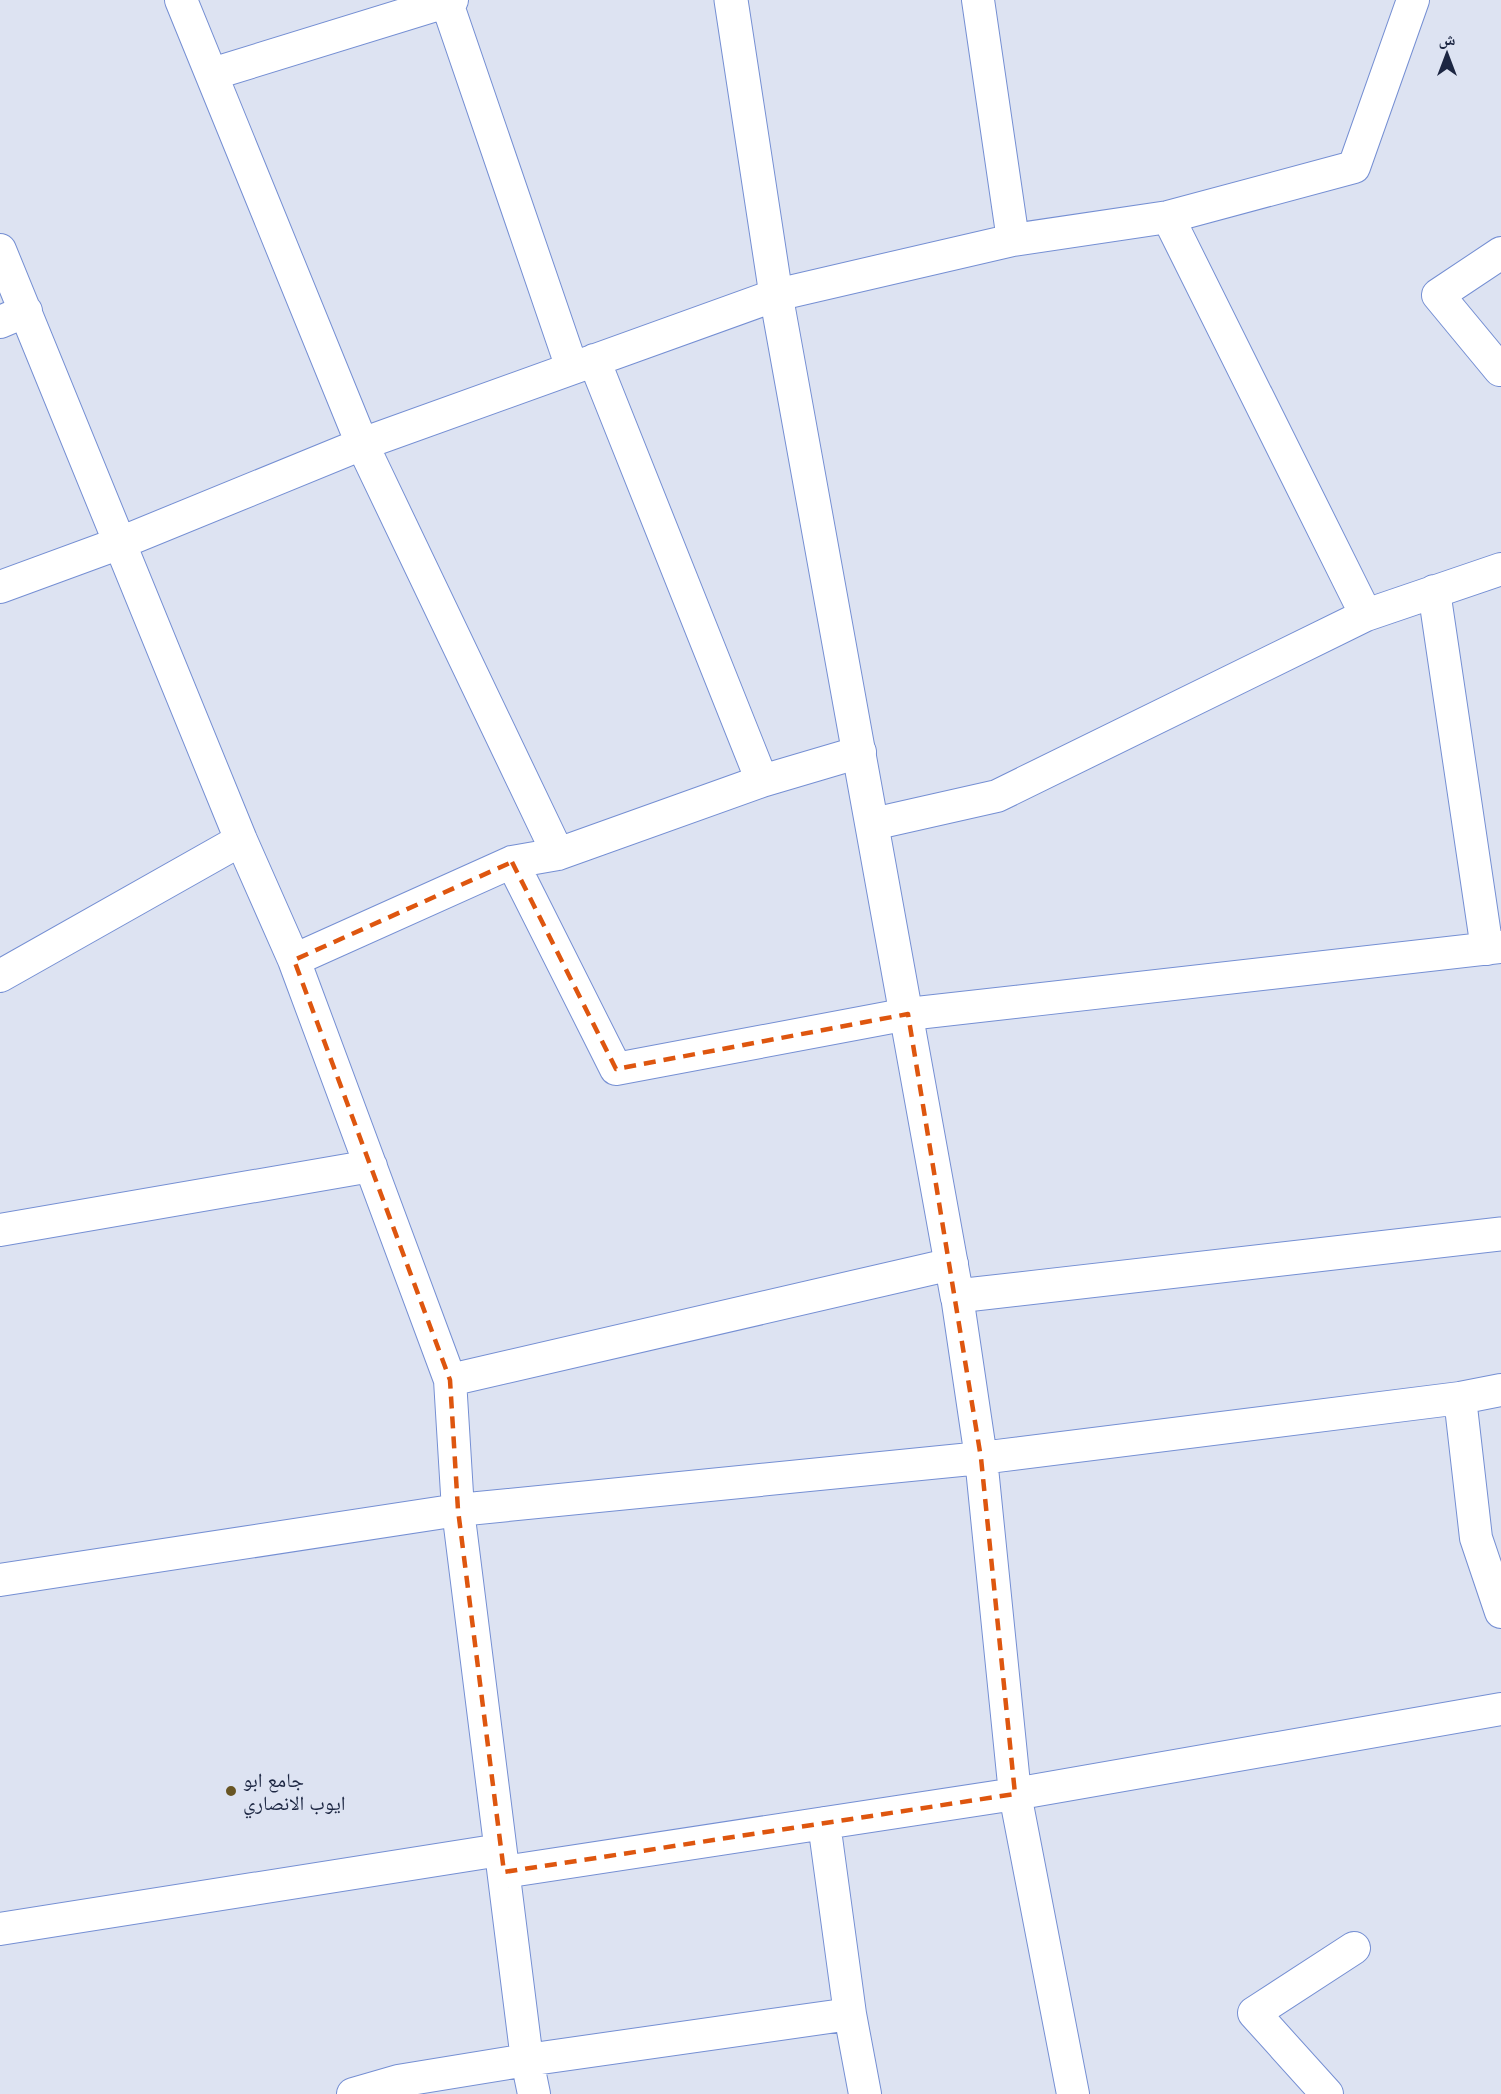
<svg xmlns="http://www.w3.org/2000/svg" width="1501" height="2094" font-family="'Public Sans','Noto Naskh Arabic',sans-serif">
<rect width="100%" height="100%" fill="#dde3f2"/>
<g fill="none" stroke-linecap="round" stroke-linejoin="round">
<defs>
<path id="minor" d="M181 0 362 444 558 854
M446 0 572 368
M978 0 1013 240
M212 74 452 0
M1168 217 1366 615
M0 250 241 840 294 960 450 1380 458 1510 527 2060 534 2094
M0 322 26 311
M594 360 762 781
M1500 370 1438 295 1501 253
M0 587 120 543 362 444 776 295 1013 240 1168 217 1354 167 1413 0
M1434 591 1487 949
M873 824 997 796 1366 615 1501 569
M512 862 616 1069 908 1014 1501 947
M294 960 512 862 558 854 762 781 860 752
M0 976 241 840
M0 1230 371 1166
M957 1296 981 1458 1015 1794 1073 2094
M450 1380 952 1264
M1460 1398 1476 1538 1501 1612
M0 1580 458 1510 981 1458 1460 1398 1501 1390
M824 1823 850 2014 865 2094
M504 1872 1015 1794 1501 1709
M0 1929 500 1850
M353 2094 398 2081 527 2060 850 2014
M1327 2094 1254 2013 1354 1948"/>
<path id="tertiary" d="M731 0 776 295 957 1296 1501 1234"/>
</defs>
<use href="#minor" stroke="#758fd3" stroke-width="34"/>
<use href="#tertiary" stroke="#758fd3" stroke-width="35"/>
<use href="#minor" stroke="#fff" stroke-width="32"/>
<use href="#tertiary" stroke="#fff" stroke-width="33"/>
</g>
<path fill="none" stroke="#de560f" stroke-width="4.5" stroke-dasharray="12 8" stroke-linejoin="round" d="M512 862 616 1069 908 1014 981 1458 1015 1794 504 1872 458 1510 450 1380 294 960Z"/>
<circle fill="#685523" stroke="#dde3f2" stroke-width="2" cx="231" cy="1791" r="6"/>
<g text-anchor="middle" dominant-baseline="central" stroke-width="6" stroke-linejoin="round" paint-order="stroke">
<g font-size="20" fill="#1c2642" stroke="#dde3f2" text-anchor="start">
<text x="243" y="1780">جامع ابو<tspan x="243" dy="23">ايوب الانصاري</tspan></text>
</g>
</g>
<g transform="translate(1447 54)" stroke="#dde3f2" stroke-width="4.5" paint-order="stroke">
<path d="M0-4.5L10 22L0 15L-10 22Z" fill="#1c2642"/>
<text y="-9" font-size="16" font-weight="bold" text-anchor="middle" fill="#1c2642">ش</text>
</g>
</svg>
